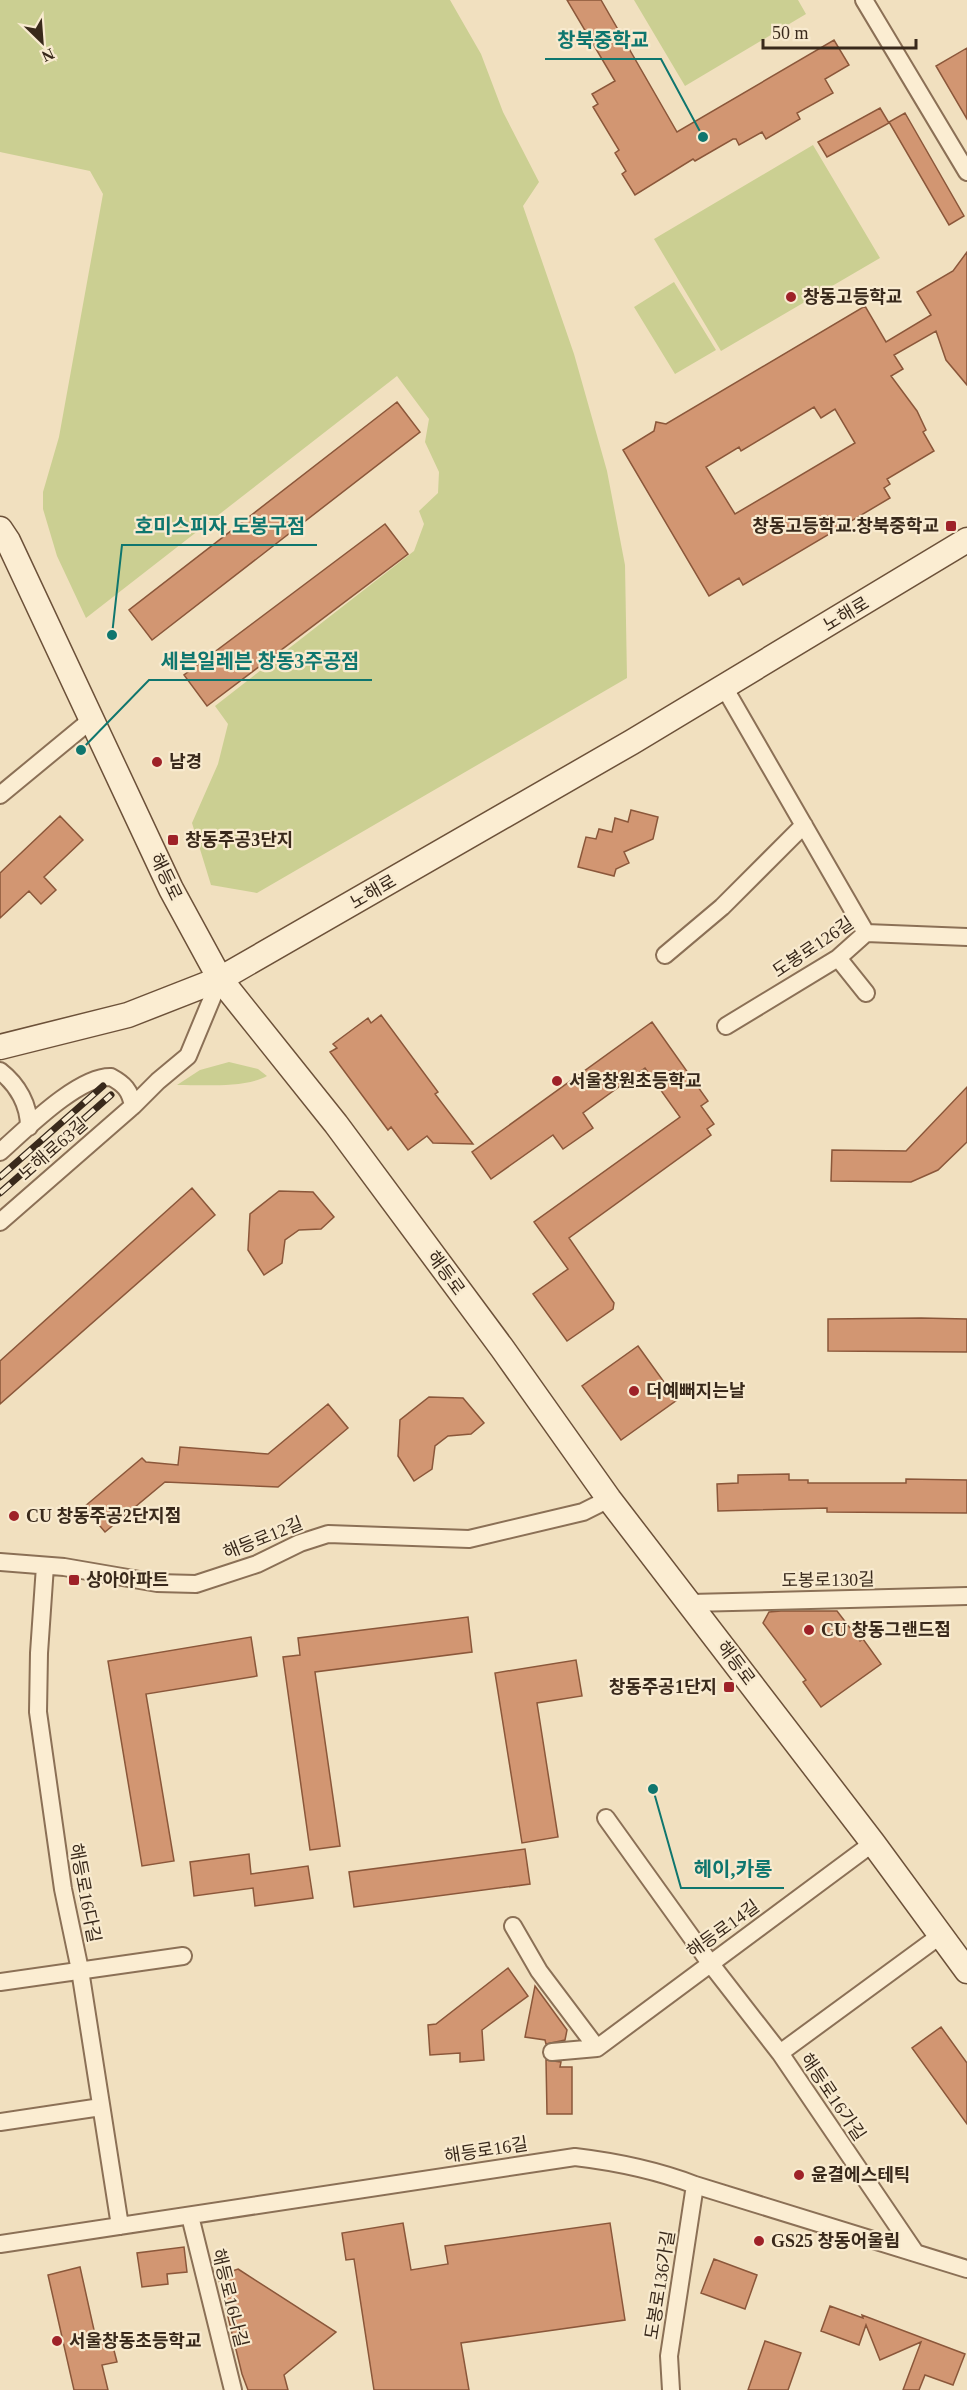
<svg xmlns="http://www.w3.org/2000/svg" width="967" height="2390" font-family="'Times New Roman','Noto Sans KR',serif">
<rect width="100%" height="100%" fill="#f1e0bf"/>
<path fill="#cbcf92" d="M0 0H450L481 54 503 112 539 182 523 206 574 354 607 471 625 565 627 678 257 893 211 885 192 823 218 764 228 724 215 706 414 551 424 524 419 511 438 493 439 472 425 442 429 419 397 376 86 618 57 556 43 509V492L59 437 103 194 90 171 0 152Z
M634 0H798L806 14 685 86Z
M813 145 880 258 721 351 654 239Z
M674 282 716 350 675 374 634 307Z
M229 1062 258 1069 267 1076C245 1088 202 1085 177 1085L200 1070Z"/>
<path fill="#d29672" stroke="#8b573a" stroke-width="1.5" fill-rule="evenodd" d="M567 0H601L677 132 834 40 849 65 825 79 833 93 797 113 800 119 766 139 762 132 739 145 736 139H733L695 161 693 159 635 195 622 174 626 171 615 153 619 150 593 107 598 104 592 94 615 81Z
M967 48V119L936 66Z
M880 108 889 123 827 157 818 142Z
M905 113 964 216 949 225 889 122Z
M967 252V385L946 360 936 331 894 355 903 369 891 376 917 411 926 430 923 432 934 451 887 479 890 484 884 488 890 498 743 585 739 578 709 596 623 450 654 431 656 422 666 424 865 306 886 342 931 315 917 292 953 271ZM814 407 821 418 835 409 855 443 735 514 706 467 739 447 741 451Z
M397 402 420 432 152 640 129 610Z
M385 524 408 554 207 706 184 675Z
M631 810 658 817 653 839 624 852 629 863 616 869 614 876 578 867 586 837 596 839 599 829 612 832 615 818 628 822Z
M60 816 83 840 44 877 56 890 41 904 29 891 0 918V873Z
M381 1015 438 1092 435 1094 473 1144 433 1143 427 1136 408 1150 391 1127 388 1130 330 1052 337 1048 333 1044 368 1018 371 1023Z
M652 1022 708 1101 701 1106 714 1124 707 1129 711 1135 569 1238 614 1303 613 1309 567 1341 533 1294 568 1269 534 1222 680 1117 645 1068 583 1113 593 1128 563 1149 553 1135 491 1179 472 1152Z
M967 1087V1142L938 1170 911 1182 831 1181 832 1150 906 1151Z
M192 1188 215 1215 0 1404V1361Z
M279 1191 313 1192 334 1217 321 1229 299 1230 285 1240 282 1263 264 1275 248 1250 250 1214Z
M921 1318 967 1319V1352L828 1351V1319Z
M638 1346 677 1400 621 1440 582 1386Z
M429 1397 463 1398 484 1423 471 1434 448 1436 435 1446 432 1469 414 1481 398 1456 400 1420Z
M328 1404 348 1428 278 1487 165 1482 105 1532 84 1507 142 1458 146 1462 178 1465 180 1447 268 1454Z
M789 1474V1480H808V1483H906V1479L967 1480V1513L827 1512V1508L718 1511 717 1484 738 1483V1475Z
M781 1611H837L860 1641 863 1639 881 1664 821 1707 803 1682 806 1680 763 1623 769 1612Z
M468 1617 472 1652 315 1672 340 1846 310 1850 283 1657 300 1655 298 1638Z
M251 1637 257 1676 146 1694 174 1861 142 1866 108 1661Z
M576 1660 582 1696 537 1703 558 1837 522 1843 495 1673Z
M525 1849 530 1884 354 1907 349 1872Z
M249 1854 251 1874 308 1866 313 1898 255 1906 253 1888 194 1896 190 1862Z
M508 1968 528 1996 482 2030 484 2060 460 2062V2053L430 2055 428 2025 436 2024Z
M535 1986 567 2030 565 2040 546 2044 545 2040 525 2037Z
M941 2027 967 2063V2124L912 2048Z
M546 2060 561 2062 560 2067H572V2114H547Z
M403 2223 411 2270 448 2264 445 2246 610 2223 625 2320 461 2343 469 2390H374L354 2259 346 2260 342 2233Z
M184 2247 187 2272 167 2274 168 2284 142 2287 137 2253Z
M714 2259 757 2275 745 2309 701 2293Z
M80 2267 96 2339 110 2335 117 2362 102 2365 108 2390H74L48 2275Z
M238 2269 336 2332 284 2375 288 2390H248L242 2374 218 2276Z
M830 2306 863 2318 862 2315 965 2354 953 2385 925 2375 919 2390H903L921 2342 880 2360 866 2325 859 2345 821 2331Z
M765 2341 801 2353 788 2390H748Z"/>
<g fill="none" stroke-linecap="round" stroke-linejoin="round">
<defs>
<path id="street" d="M864 0 967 172
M724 687 866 933
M0 795 91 720
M665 955 722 907 804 825
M838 958 866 993
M726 1026 838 958 866 933 967 937
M0 1071C18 1085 29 1105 29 1127
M0 1152C25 1130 78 1076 111 1077 124 1084 130 1090 133 1106
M0 1222 133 1106 158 1081 188 1056 220 979
M0 1562 64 1567 157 1583 196 1584 257 1564 300 1543 328 1534 469 1539 583 1512 609 1499
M45 1566 39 1653 38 1712 63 1889 80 1970 120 2226
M690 1603 967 1596
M606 1818 710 1963 780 2053 915 2252
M513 1926 539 1971 597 2048
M0 1982 183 1956
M552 2052 597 2048 873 1843
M780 2053 941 1935
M0 2122 101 2107
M190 2216 233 2390
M0 2244 575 2157C617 2162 656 2170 695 2185L967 2269
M671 2390 669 2356 695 2185"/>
<path id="secondary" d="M0 529 8 541 171 889 220 979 336 1124 502 1348 609 1499 873 1843 967 1971
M0 1047 128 1015 220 979 632 742 967 540"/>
</defs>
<use href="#street" stroke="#8b7056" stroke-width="20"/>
<use href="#secondary" stroke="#6c5139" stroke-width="27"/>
<use href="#street" stroke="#fbedd2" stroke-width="16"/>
<use href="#secondary" stroke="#fbedd2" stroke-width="24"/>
<defs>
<path id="rail" d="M0 1177 103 1086
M0 1193 111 1095"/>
</defs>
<use href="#rail" stroke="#39291b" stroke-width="7"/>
<use href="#rail" stroke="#f8eacf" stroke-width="4.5" stroke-dasharray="14" stroke-linecap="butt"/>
</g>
<g fill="#9e2228" stroke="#f8eacf" stroke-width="2">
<circle cx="791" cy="297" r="6"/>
<rect x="945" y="520" width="12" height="12" rx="3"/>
<circle cx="157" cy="762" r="6"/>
<rect x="167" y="834" width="12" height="12" rx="3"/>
<circle cx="557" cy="1081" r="6"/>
<circle cx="634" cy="1391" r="6"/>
<circle cx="14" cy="1516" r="6"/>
<rect x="68" y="1574" width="12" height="12" rx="3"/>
<circle cx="809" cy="1630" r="6"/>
<rect x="723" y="1681" width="12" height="12" rx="3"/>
<circle cx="799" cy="2175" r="6"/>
<circle cx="759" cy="2241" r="6"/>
<circle cx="57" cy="2341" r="6"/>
</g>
<g text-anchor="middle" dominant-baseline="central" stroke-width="4.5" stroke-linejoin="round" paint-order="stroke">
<g font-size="18" font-weight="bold" fill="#39291b" stroke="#f8eacf" text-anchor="start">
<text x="803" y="297">창동고등학교</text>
<text x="939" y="526" text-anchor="end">창동고등학교.창북중학교</text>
<text x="169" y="762">남경</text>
<text x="185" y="840">창동주공3단지</text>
<text x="569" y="1081">서울창원초등학교</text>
<text x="646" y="1391">더예뻐지는날</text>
<text x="26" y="1516">CU 창동주공2단지점</text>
<text x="86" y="1580">상아아파트</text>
<text x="821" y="1630">CU 창동그랜드점</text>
<text x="717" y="1687" text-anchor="end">창동주공1단지</text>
<text x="811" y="2175">윤결에스테틱</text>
<text x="771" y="2241">GS25 창동어울림</text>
<text x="69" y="2341">서울창동초등학교</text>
</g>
<g font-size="18" fill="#39291b" stroke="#f8eacf">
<text transform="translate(846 614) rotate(-31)">노해로</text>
<text transform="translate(166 877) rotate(64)">해등로</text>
<text transform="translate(373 892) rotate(-30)">노해로</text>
<text transform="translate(813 947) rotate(-34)">도봉로126길</text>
<text transform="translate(53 1149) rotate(-41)">노해로63길</text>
<text transform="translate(446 1273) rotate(54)">해등로</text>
<text transform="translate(263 1538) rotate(-22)">해등로12길</text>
<text transform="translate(828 1580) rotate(-1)">도봉로130길</text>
<text transform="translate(736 1663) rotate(53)">해등로</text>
<text transform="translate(85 1893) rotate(79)">해등로16다길</text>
<text transform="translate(723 1929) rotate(-36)">해등로14길</text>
<text transform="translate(833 2097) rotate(56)">해등로16가길</text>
<text transform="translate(486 2150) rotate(-9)">해등로16길</text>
<text transform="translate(660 2285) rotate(-81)">도봉로136가길</text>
<text transform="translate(230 2298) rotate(76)">해등로16나길</text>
</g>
</g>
<path fill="none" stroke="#0f766e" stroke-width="2" d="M703 137L661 59H545M112 635L122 545H317M81 750L149 680H372M653 1789L681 1888H784"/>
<g fill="#0f766e" stroke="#f8eacf" stroke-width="2">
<circle cx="703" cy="137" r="6"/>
<circle cx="112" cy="635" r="6"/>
<circle cx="81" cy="750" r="6"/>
<circle cx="653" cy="1789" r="6"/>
</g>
<g font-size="20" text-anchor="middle" font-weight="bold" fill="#0f766e" stroke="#f8eacf" stroke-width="4.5" stroke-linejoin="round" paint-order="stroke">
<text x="603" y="47">창북중학교</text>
<text x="220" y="533">호미스피자 도봉구점</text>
<text x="260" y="668">세븐일레븐 창동3주공점</text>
<text x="733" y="1876">헤이,카롱</text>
</g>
<g transform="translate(42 42) rotate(155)" stroke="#f8eacf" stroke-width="4.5" paint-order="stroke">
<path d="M0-4.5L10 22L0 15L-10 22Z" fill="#39291b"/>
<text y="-9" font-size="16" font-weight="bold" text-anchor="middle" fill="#39291b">N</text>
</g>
<path d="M763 39v9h153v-9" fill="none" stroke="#39291b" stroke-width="3"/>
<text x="772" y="39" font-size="18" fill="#39291b" stroke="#f8eacf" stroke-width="4.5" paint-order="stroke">50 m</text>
</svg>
